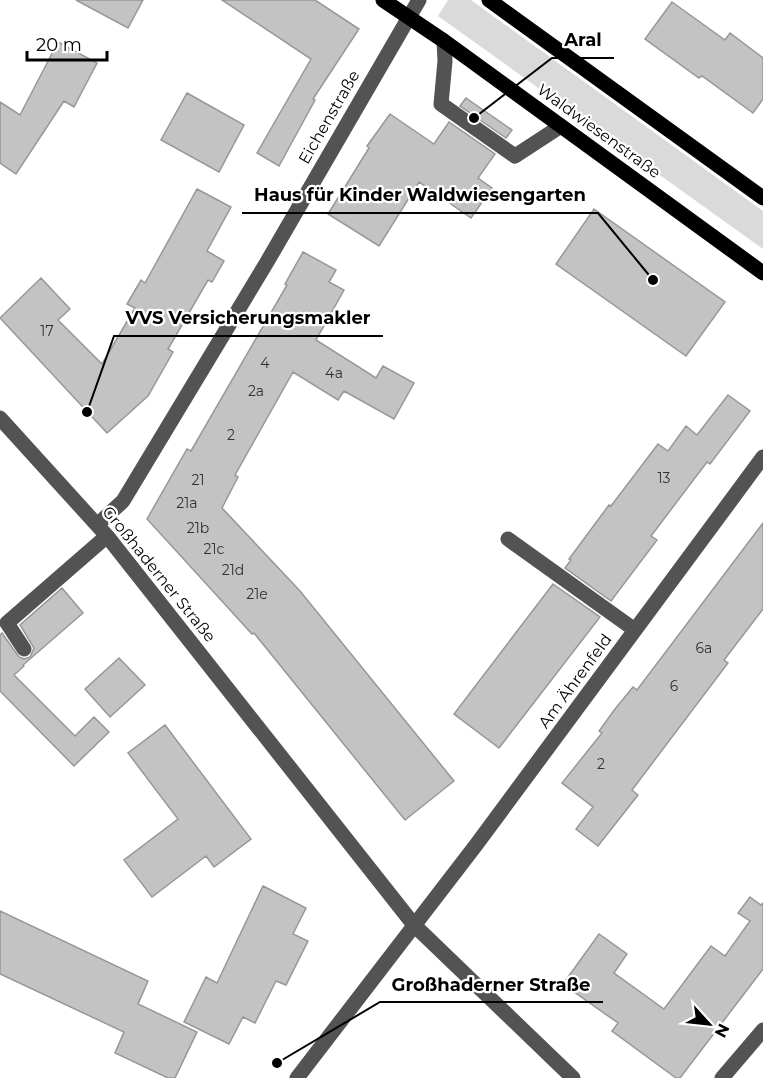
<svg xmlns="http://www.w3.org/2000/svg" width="763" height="1078" font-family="Montserrat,sans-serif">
<rect width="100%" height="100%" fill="#fff"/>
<path fill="#dadada" d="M448 0H471L763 211V249L438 16Z"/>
<path fill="#c3c3c3" stroke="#979797" stroke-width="1.5" d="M76 0H143L128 28Z
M222 0H315L359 29 313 99 315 100 279 166 257 153 311 59Z
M672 2 725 40 730 33 763 58V99L753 113 702 76 699 78 645 39Z
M58 42 97 63 74 107 64 101 16 174 0 163V102L20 115Z
M187 93 244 125 219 172 161 140Z
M466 98 512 130 506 138 460 106Z
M390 114 434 144 449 122 495 154 478 178 492 188 471 218 419 182 379 246 328 214 369 148 367 146Z
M197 189 231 207 207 251 224 261 212 282 208 280 168 349 173 352 148 396 107 433 0 318 41 278 70 309 58 320 102 364 135 308 127 304 141 280 145 283Z
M594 209 725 302 686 356 556 264Z
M303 252 336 270 329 282 344 290 316 340 376 378 383 366 414 383 394 419 344 391 338 400 293 372 235 475 238 477 222 508 300 591 454 781 405 820 254 633 252 634 147 519 187 449 191 451 287 285 285 284Z
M728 395 750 411 710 464 707 462 651 536 657 540 611 601 565 568 571 560 569 559 609 505 611 506 658 444 668 451 686 426 697 435Z
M763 523V609L724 660 728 663 632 790 638 795 598 846 576 829 593 807 562 783 602 733 599 731 615 709 633 687 637 690Z
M553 584 600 617 499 748 454 714Z
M62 588 83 613 23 665 24 666 14 675 75 736 94 717 109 732 74 766 0 691V635L2 633 19 657 24 659 30 657 34 648 20 625Z
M119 658 145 685 110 717 85 689Z
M165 725 251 839 214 867 206 856 152 897 124 860 178 819 128 753Z
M263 886 306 908 293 934 308 941 286 985 276 981 255 1023 243 1017 229 1044 184 1022 206 977 217 983Z
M750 897 761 905 763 903V969L680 1078H676L612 1031 618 1023 563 984 599 934 627 954 614 973 664 1009 711 946 725 956 750 921 738 913Z
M0 911 148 981 138 1004 197 1032 175 1078H168L115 1053 124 1032 0 974Z"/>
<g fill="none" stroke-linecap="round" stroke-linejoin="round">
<path stroke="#535353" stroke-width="15" d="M444 41 445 61 441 104 515 156 561 126
M0 418 107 536 414 925 573 1078
M97 525 123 501 267 262 419 0
M508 539 635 630
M24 649 7 623 107 536
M297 1078 476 845 763 457
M722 1078 763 1030"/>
<path stroke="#000" stroke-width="15" d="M383 0 444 41 763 273
M489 0 763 198"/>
</g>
<g text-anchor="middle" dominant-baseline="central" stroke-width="4.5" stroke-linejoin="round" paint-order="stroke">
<g font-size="14" fill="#313131">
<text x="47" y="331">17</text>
<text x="265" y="363">4</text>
<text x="334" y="373">4a</text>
<text x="256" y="391">2a</text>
<text x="231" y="435">2</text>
<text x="664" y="478">13</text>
<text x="198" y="480">21</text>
<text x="187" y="503">21a</text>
<text x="198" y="528">21b</text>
<text x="214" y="549">21c</text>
<text x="233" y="570">21d</text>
<text x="257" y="594">21e</text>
<text x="704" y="648">6a</text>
<text x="674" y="686">6</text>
<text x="601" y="764">2</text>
</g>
<g font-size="16" fill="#000" stroke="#fff">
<text transform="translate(329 117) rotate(-60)">Eichenstraße</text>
<text transform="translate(599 131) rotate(36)">Waldwiesenstraße</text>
<text transform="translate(159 574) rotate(51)">Großhaderner Straße</text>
<text transform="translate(575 681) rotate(-54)">Am Ährenfeld</text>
</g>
</g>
<path fill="none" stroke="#000" stroke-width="2" d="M474 118L552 58H614M653 280L598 213H242M87 412L114 336H383M277 1063L380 1002H603"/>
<g fill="#000" stroke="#fff" stroke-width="2">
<circle cx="474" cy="118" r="6"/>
<circle cx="653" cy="280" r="6"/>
<circle cx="87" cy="412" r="6"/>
<circle cx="277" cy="1063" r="6"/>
</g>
<g font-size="18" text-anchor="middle" font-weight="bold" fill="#000" stroke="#fff" stroke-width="4.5" stroke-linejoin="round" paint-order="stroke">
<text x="583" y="46">Aral</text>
<text x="420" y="201">Haus für Kinder Waldwiesengarten</text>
<text x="248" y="324">VVS Versicherungsmakler</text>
<text x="491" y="991">Großhaderner Straße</text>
</g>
<g transform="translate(709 1024) rotate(117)" stroke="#ffffff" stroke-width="4.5" paint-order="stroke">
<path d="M0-4.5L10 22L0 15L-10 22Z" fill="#000000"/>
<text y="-9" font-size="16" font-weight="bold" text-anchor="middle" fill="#000000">N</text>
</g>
<path d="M27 51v9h80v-9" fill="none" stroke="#000000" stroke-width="3"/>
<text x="36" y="51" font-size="18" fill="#000000" stroke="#ffffff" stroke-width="4.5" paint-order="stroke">20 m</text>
</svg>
